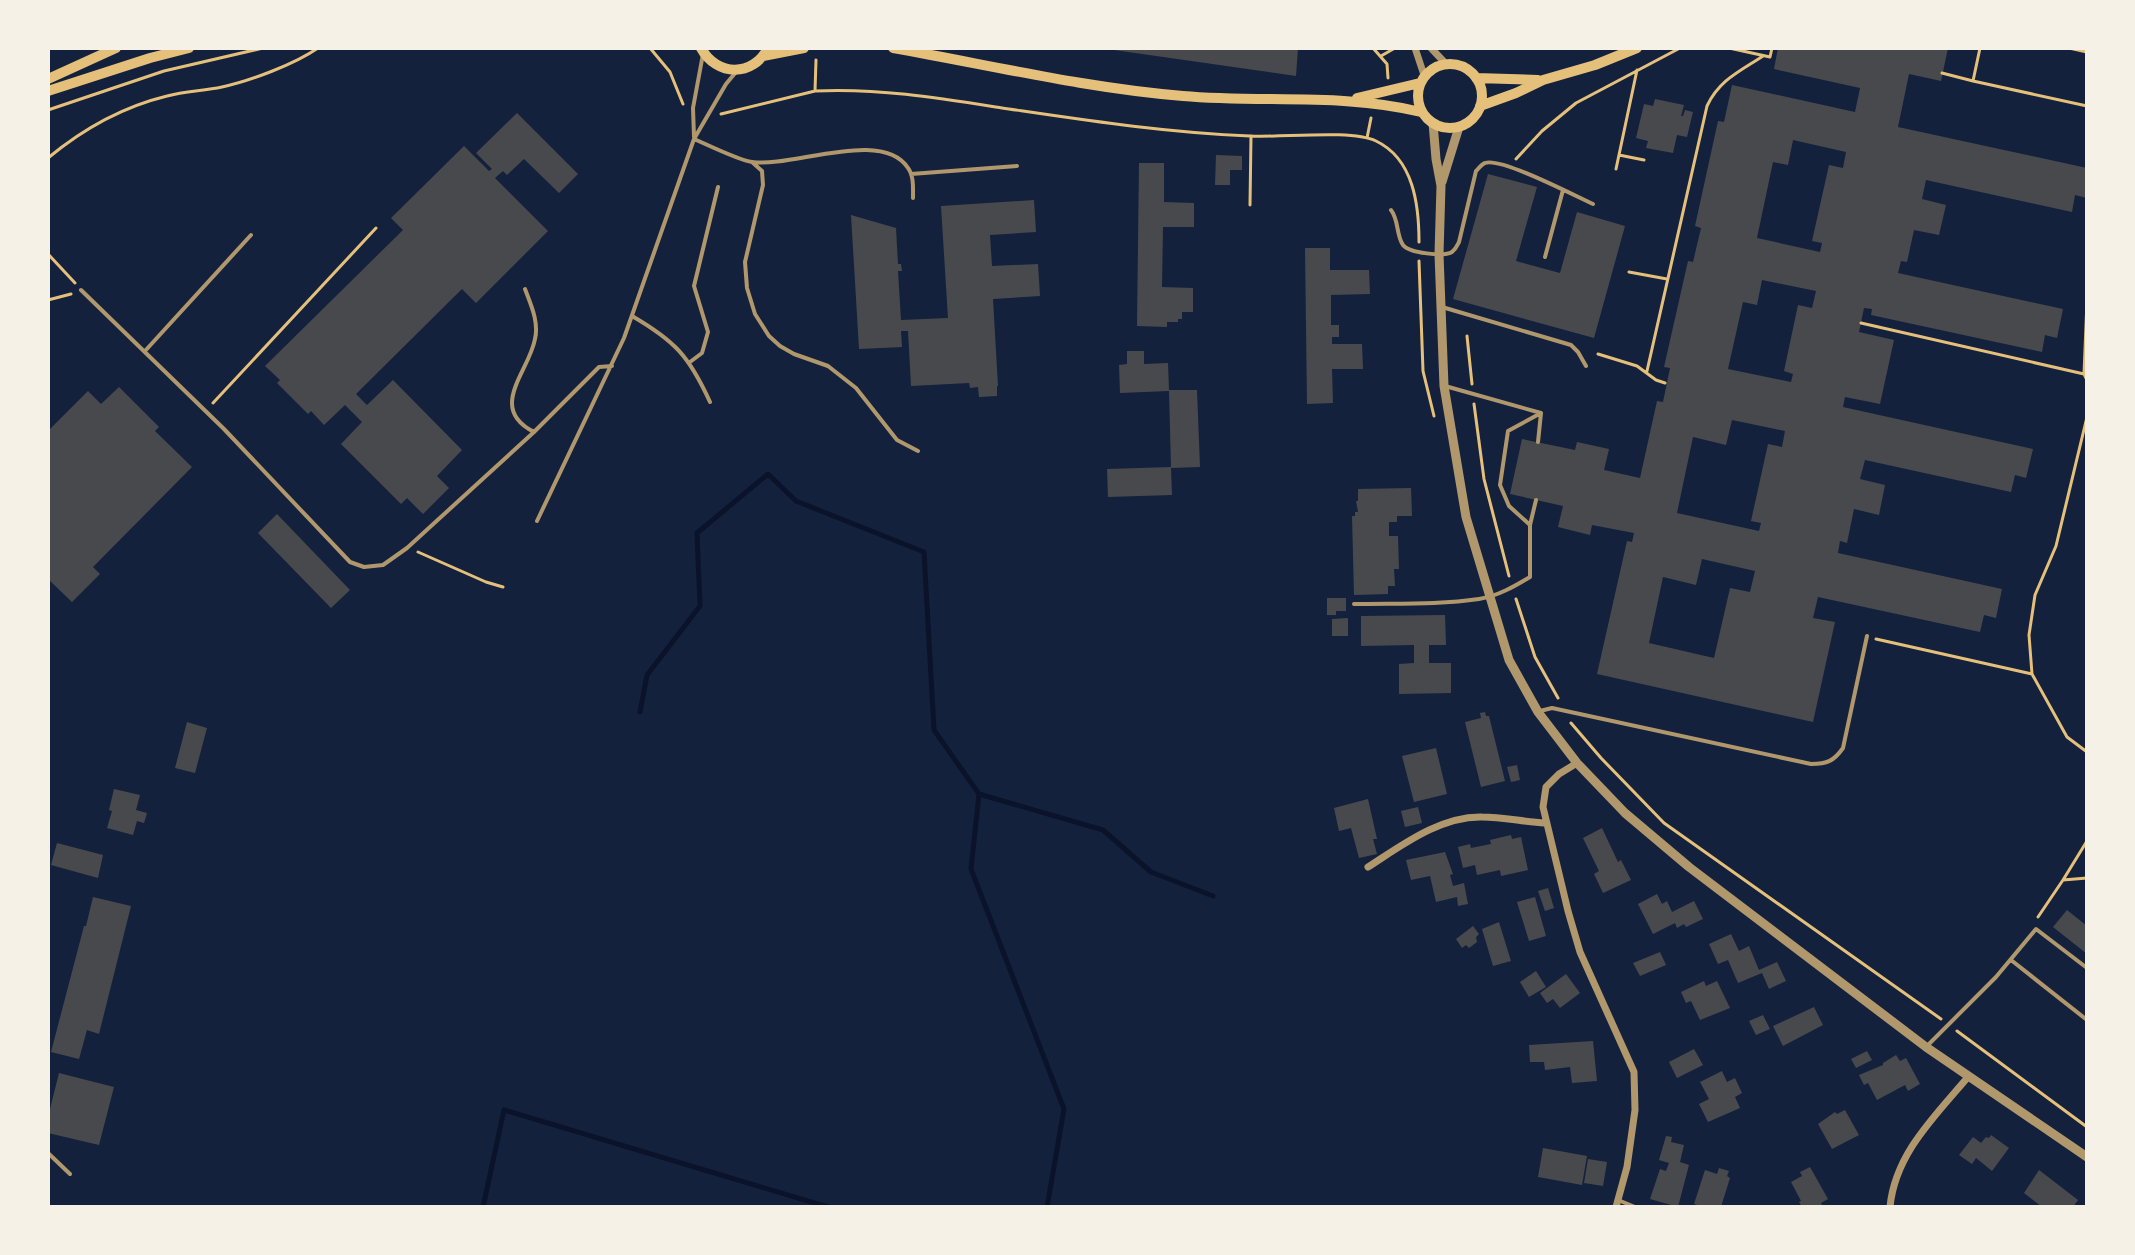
<svg xmlns="http://www.w3.org/2000/svg" width="2135" height="1255" font-family="Signika,sans-serif">
<rect width="100%" height="100%" fill="#14213d"/>
<g fill="none" stroke-linecap="round" stroke-linejoin="round">
<path stroke="#0b132b" stroke-width="5" d="M640 712 647 675 700 606 697 533 768 474 796 501 924 552 934 730 979 794 971 869 1064 1109 1047 1207
M979 794 1103 830 1151 872 1213 896
M483 1207 504 1110 828 1207"/>
</g>
<path fill="#48494c" fill-rule="evenodd" d="M1114 48H1298L1296 76 1114 50Z
M1778 48H1948L1941 81 1909 74 1898 127 2087 168V198L2075 195 2072 212 1926 180 1922 199 1946 205 1939 235 1914 230 1907 262 1901 261 1898 273 2063 309 2057 338 2045 335 2042 352 1871 315 1872 309 1864 308 1859 332 1894 340 1880 404 1845 397 1843 407 2033 449 2026 478 2015 475 2011 492 1865 460 1860 479 1885 485 1879 515 1854 509 1847 543 1840 541 1838 553 2002 589 1996 618 1984 615 1980 632 1818 597 1813 618 1835 622 1813 722 1597 674 1627 541 1632 542 1634 533 1592 525 1590 535 1558 527 1563 506 1510 494 1522 439 1575 450 1577 442 1609 449 1604 470 1640 478 1657 401 1663 402 1670 368 1664 367 1688 261 1693 262 1701 228 1695 226 1718 121 1724 122 1732 85 1855 112 1860 88 1774 69ZM1793 140 1846 152 1843 168 1829 165 1812 241 1822 243 1820 252 1757 238 1773 162 1788 165ZM1762 280 1816 291 1812 308 1798 305 1784 371 1793 374 1791 382 1728 369 1743 302 1757 305ZM1732 420 1785 431 1782 447 1768 444 1751 521 1761 523 1759 531 1677 513 1693 437 1726 445ZM1702 559 1755 571 1750 592 1730 588 1714 658 1649 643 1663 577 1696 585Z
M1655 99 1684 105 1681 116H1683L1685 110 1693 112 1687 137 1677 135 1673 153 1646 148 1648 141 1636 138 1644 104 1653 106Z
M517 113 578 174 559 193 524 159 507 175 503 171 495 178 548 231 476 303 462 289 356 394 367 405 393 380 462 450 437 476 449 488 423 514 407 498 401 504 341 444 362 422 345 405 324 425 311 411 308 414 277 383 280 380 265 366 403 230 391 218 464 146 489 171 492 169 476 153Z
M1216 155 1242 156V170H1230V185H1215Z
M1139 163H1164V202L1194 203V227H1163L1162 287 1193 288V312H1182V319H1178V322H1167V327L1137 326Z
M1488 174 1537 187 1516 261 1560 273 1577 212 1625 226 1594 338 1453 299Z
M1034 200 1036 232 990 235 992 266 1038 264 1040 296 993 299 998 386H997V396L979 397 978 387 970 388 969 383 911 386 908 331H901L902 347 859 349 851 215 896 228 898 264H901L902 271H898L901 320 948 318 941 206Z
M1305 248H1330V270H1369L1370 294 1331 295V325H1339V337H1332V344H1362L1363 369H1332L1333 403 1307 404Z
M1127 351H1144V364L1168 363 1169 390H1197L1200 467 1171 468 1172 495 1108 497 1107 469 1171 467 1169 391 1120 393 1119 365 1127 364Z
M119 387 159 427 155 431 192 467 93 567 100 574 72 602 48 579V431L88 391 101 404Z
M1411 488 1412 516H1397V522H1389V536H1398L1399 569H1394L1395 586H1388V594L1354 595 1352 516H1355V512H1358L1356 501H1358V489Z
M277 514 350 590 331 608 258 533Z
M1327 598H1346V611H1336V615H1327Z
M1445 615 1446 645H1429V663H1451V693L1399 694V664L1414 663V645L1361 646V616Z
M1348 618V636H1332V619Z
M1485 712 1486 716H1489L1505 781 1481 787 1465 722 1481 718 1480 713Z
M187 722 207 728 195 773 175 768Z
M1436 748 1447 794 1414 802 1402 756Z
M1517 765 1520 780 1511 782 1507 767Z
M114 789 140 795 136 810 147 813 144 823 137 821 133 835 107 828 112 811 109 810Z
M1368 799 1377 839H1373L1377 854 1359 858 1351 828 1339 831 1334 808Z
M1418 807 1422 823 1405 827 1401 811Z
M1602 828 1618 862 1621 860 1631 880 1603 893 1594 874 1599 871 1583 838Z
M1511 835 1512 839 1521 837 1528 870 1501 876 1500 870 1477 875 1475 865 1463 868 1458 847 1470 844 1471 848 1491 844 1490 840Z
M57 843 103 855 98 878 51 865Z
M1445 852 1453 874 1450 875 1453 886 1464 883 1468 904 1458 906 1457 897 1436 902 1430 876 1411 880 1406 860Z
M1548 888 1554 908 1545 911 1538 891Z
M1657 894 1662 904 1667 901 1672 912 1694 901 1703 919 1686 927 1684 924 1677 928 1675 923 1653 934 1638 904Z
M93 897 131 906 99 1034 87 1030 79 1059 51 1052 84 926H86Z
M1535 897 1546 936 1529 941 1517 902Z
M2067 910 2087 926V954L2053 927Z
M1499 922 1511 961 1493 966 1482 929Z
M1473 926 1479 934 1476 937 1477 942 1469 948 1466 945 1462 948 1456 939Z
M1731 934 1739 951 1749 946 1759 970 1777 962 1786 981 1769 989 1762 973 1738 983 1728 960 1718 964 1709 944Z
M1660 952 1666 965 1640 976 1633 963Z
M1536 971 1546 987 1529 997 1520 982Z
M1566 974 1580 993 1560 1008 1553 999 1547 1003 1540 993Z
M1704 981 1706 986 1717 981 1730 1008 1700 1020 1691 1001 1686 1003 1681 992Z
M1814 1007 1823 1025 1783 1046 1773 1026Z
M1763 1015 1770 1029 1756 1035 1749 1021Z
M1593 1041 1597 1081 1572 1083 1570 1067 1545 1070 1544 1062H1530L1529 1045Z
M1694 1049 1703 1065 1677 1078 1669 1062Z
M1867 1051 1872 1060 1856 1068 1851 1059Z
M1896 1055 1900 1061 1906 1058 1920 1084 1908 1091 1905 1085 1877 1100 1868 1083 1864 1085 1859 1075 1883 1065V1063Z
M1722 1071 1727 1082 1735 1078 1742 1093 1735 1097 1740 1108 1708 1122 1699 1104 1709 1099 1700 1082Z
M59 1073 114 1087 99 1145 48 1133V1117Z
M1845 1110 1859 1135 1832 1149 1818 1124 1835 1112 1837 1114Z
M1991 1135 2009 1148 1992 1171 1976 1158 1972 1164 1959 1155 1973 1137 1981 1143 1986 1137 1989 1138Z
M1666 1136 1672 1137 1671 1142 1684 1145 1680 1162 1689 1165 1678 1207 1650 1199 1660 1169 1666 1171 1669 1163 1659 1160Z
M1543 1148 1587 1156 1582 1185 1538 1177Z
M1588 1159 1607 1162 1603 1186 1584 1183Z
M1810 1167 1828 1199 1821 1203 1823 1207H1802L1799 1202 1801 1201 1791 1182 1802 1176 1800 1172Z
M1719 1168 1729 1171 1727 1176 1730 1178 1721 1207H1704L1694 1204 1705 1170 1717 1174Z
M2039 1170 2078 1200 2073 1207H2042L2024 1193Z"/>
<g fill="none" stroke-linecap="round" stroke-linejoin="round">
<path stroke="#e5c07b" stroke-width="3" d="M650 48 670 72 683 104
M1373 48 1387 64 1388 78
M1729 48 1770 57 1772 48
M1980 48 1973 81 2087 106
M2069 48 2087 52
M1381 56 1395 48
M1942 73 1973 81
M815 91C879 88 939 98 1002 108 1084 120 1167 133 1250 136 1281 138 1351 129 1376 141 1414 159 1419 206 1419 242
M48 110 164 71 263 48
M721 114 815 91 816 60
M1367 138 1371 118
M1619 155 1644 160
M48 158C83 129 122 107 167 96 185 91 203 91 222 87 250 81 295 64 318 48
M1516 159 1542 131 1576 103 1680 48
M1616 169 1637 70
M1250 205 1251 136
M48 254 75 283
M1419 261 1423 371 1434 416
M1629 272 1667 279
M48 300 71 294
M2087 301 2084 374 2087 380
M1861 323 2084 374
M1467 336 1472 384
M1598 354 1637 366 1656 380 1665 383
M1647 371 1707 106C1719 80 1740 71 1763 56
M213 403 376 228
M1474 404 1484 479 1509 576
M2087 417 2056 546 2035 595 2029 635 2032 674 2067 737 2087 752
M418 552 486 582 503 587
M1516 599 1535 657 1558 698
M1876 639 2032 674
M1571 723 1601 758 1664 823 1941 1019
M2063 880 2087 841
M2038 917 2063 880 2087 878
M1957 1031 2087 1127"/>
<path stroke="#b1986c" stroke-width="4" d="M694 137 693 108 703 54
M694 139C708 145 738 160 752 162 792 168 882 128 908 168 914 176 913 188 913 198
M752 162 762 171 763 185 745 262 747 288 755 314 769 336 780 346 794 354 828 366 856 388 897 440 918 451
M911 174 1017 166
M1391 210C1399 220 1396 235 1403 245 1409 253 1444 257 1452 252 1456 249 1457 246 1459 242L1476 171C1479 168 1482 164 1485 163 1501 157 1575 196 1593 204
M1545 257 1563 190
M525 289C531 305 539 322 535 339 529 372 487 408 534 432
M81 290 224 429 350 562 364 567 383 565 407 548 534 432 599 367 612 366
M1442 307 1571 345 1578 352 1586 366
M632 316C675 341 689 356 710 402
M145 351 251 235
M690 362 702 353 708 332 694 286 718 187
M1445 386 1541 413 1538 442
M537 521 624 338 694 139 726 84 736 72
M1530 525 1509 506 1500 485 1508 431 1541 413
M1354 604C1395 603 1438 605 1479 599 1498 596 1515 586 1530 577V525L1536 500
M1540 711 1552 708 1811 764C1827 764 1834 761 1843 748L1867 636
M2011 960 2087 1020
M1928 1045 1996 977 2036 929 2087 968
M48 1153 70 1174
M1618 1200 1635 1207"/>
<path stroke="#b1986c" stroke-width="7" d="M1415 48 1424 75
M1431 48 1446 64
M1577 763 1559 774 1546 787 1543 807 1568 911 1580 952 1634 1072 1635 1110 1627 1167 1616 1207
M1368 867C1401 846 1440 816 1482 817 1503 817 1524 822 1545 823
M1890 1207C1895 1154 1935 1116 1968 1077"/>
<path stroke="#b1986c" stroke-width="9" d="M1433 123 1436 159 1441 186 1439 254 1444 386 1466 517 1509 660 1538 712 1577 763 1625 813 1689 867 1926 1047 2087 1157
M1442 182 1459 127"/>
<path stroke="#e5c07b" stroke-width="10" d="M701 48C717 77 753 77 768 48
M893 48C990 65 1085 88 1183 96 1262 103 1344 93 1421 112
M763 56 804 48
M1418 96a32 32 0 1 1 64 0a32 32 0 1 1-64 0Z
M1476 78 1538 80
M48 79 116 48
M48 91 150 58 189 48
M1357 98 1420 83
M1480 106 1516 93 1543 80 1595 65 1637 48"/>
</g>
<rect width="2135" height="1255" fill="none" stroke="#f6f1e7" stroke-width="100"/>
</svg>
